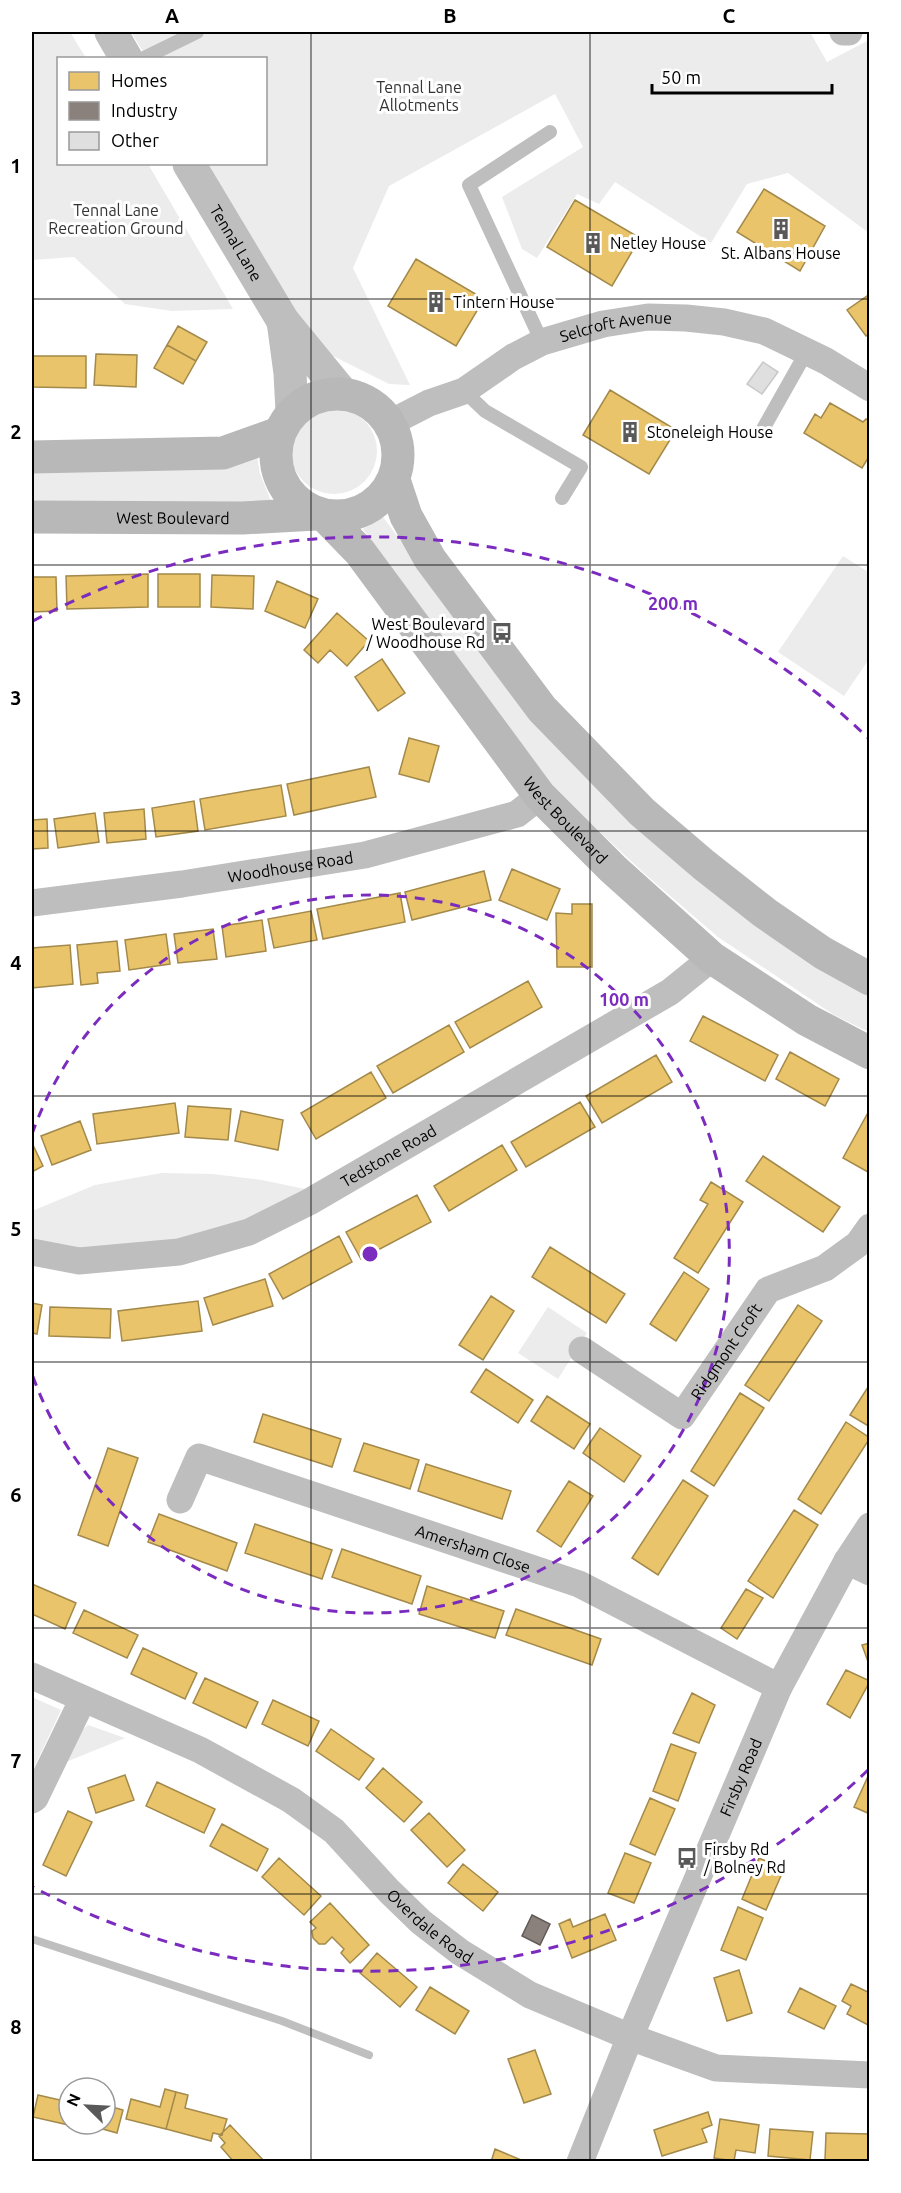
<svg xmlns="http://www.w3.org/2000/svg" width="901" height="2193" font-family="Ubuntu,sans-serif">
<rect width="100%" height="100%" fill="#fff"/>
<path fill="#ececec" d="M32 32H70L86 58H58V164H148L233 309 172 311 125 304 74 257 32 260Z
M131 32H810L827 62 869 40V233L788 173 747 184 711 243 615 182 599 204 577 194 537 258 522 249 502 197 583 147 555 94 389 186 353 268 410 385 389 384 329 354 302 327 208 164H266V58H147Z
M291 451a43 43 0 1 1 86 0a43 43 0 1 1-86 0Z
M257 456 260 474 271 501 205 506 32 507V465Z
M383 517 505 681 869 989V1032L834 1015 718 937 646 875 556 791 460 666 363 529Z
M843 556 870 573 869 659 844 696 778 652Z
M162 1173 213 1174 262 1180 324 1193 179 1252H32V1211L95 1185Z
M548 1307 587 1333 558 1379 518 1353Z
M32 1697 61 1710 32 1772Z
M88 1725 125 1738 66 1762 80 1732Z"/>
<path fill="#e9c46a" stroke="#a3894a" stroke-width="1.5" d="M764 189 825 226 800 271 737 232Z
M575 200 640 238 612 286 547 247Z
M416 259 484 299 456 346 388 306Z
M870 294V333L866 336 847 310Z
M178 326 207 342 196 361 167 345Z
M167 345 196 361 183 384 154 368Z
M96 354 137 355 136 387 94 385Z
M32 356H86V388L32 387Z
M610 390 676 430 649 474 583 435Z
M830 403 863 422 866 419 870 421V455L862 468 804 433 815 414 821 418Z
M148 574V607L67 609 66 576Z
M158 574H200V607H158Z
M212 575 254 576 253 609 211 607Z
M32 577H56L57 611 32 612Z
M277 581 318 599 305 628 265 611Z
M337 613 369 641 347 666 330 650 318 663 304 650Z
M382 659 405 693 378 711 355 677Z
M409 738 439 746 429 782 399 774Z
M369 767 376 797 294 815 287 784Z
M281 785 286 816 205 830 200 799Z
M194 801 198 831 156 837 152 808Z
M144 809 146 839 107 843 104 813Z
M95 813 99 842 58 848 54 819Z
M47 819 48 848 32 849V820Z
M512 869 560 889 547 920 499 900Z
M484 871 491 900 412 920 405 892Z
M400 893 405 922 323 939 317 909Z
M572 904H592V967H557L556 913 572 914Z
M311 911 317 940 274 948 268 919Z
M262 920 266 951 226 957 222 926Z
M213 929 217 959 178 963 174 934Z
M166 934 170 964 129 970 125 940Z
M117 941 120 971 97 973 98 983 81 985 77 945Z
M70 945 73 984 32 988V948Z
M528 981 542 1007 470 1048 455 1022Z
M703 1016 778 1055 765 1081 690 1041Z
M449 1025 464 1052 393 1093 377 1066Z
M790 1052 839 1079 825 1106 776 1079Z
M656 1055 672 1082 602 1123 586 1096Z
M371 1072 386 1098 316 1139 301 1113Z
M580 1102 595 1127 526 1167 511 1142Z
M175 1103 179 1133 97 1144 93 1114Z
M188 1106 231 1109 228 1140 185 1137Z
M870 1109V1170L868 1172 843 1158Z
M241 1111 283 1120 278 1150 235 1141Z
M80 1121 91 1150 52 1165 41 1136Z
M32 1143 43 1166 32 1172Z
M502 1145 517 1170 449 1211 434 1186Z
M763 1156 840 1207 823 1232 746 1181Z
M711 1182 743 1202 698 1273 674 1258 708 1204 700 1200Z
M417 1195 431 1222 361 1259 346 1232Z
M339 1236 352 1262 283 1299 269 1274Z
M550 1247 625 1294 606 1323 532 1277Z
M684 1272 709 1289 676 1341 650 1324Z
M265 1279 273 1306 213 1325 204 1298Z
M491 1296 514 1311 483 1360 459 1345Z
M198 1301 202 1331 122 1341 118 1311Z
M32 1303 42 1305 37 1334 32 1333Z
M798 1305 822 1321 769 1401 745 1385Z
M50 1307 111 1309 110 1338 49 1336Z
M486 1369 533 1400 518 1423 471 1392Z
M870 1384V1427L850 1415Z
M740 1393 764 1408 714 1486 691 1471Z
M547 1396 590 1424 574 1449 531 1421Z
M263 1414 341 1439 332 1467 254 1442Z
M846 1422 870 1438 821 1514 798 1499Z
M600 1428 641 1456 624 1482 583 1453Z
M364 1443 419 1460 410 1489 354 1471Z
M108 1448 138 1458 108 1546 78 1535Z
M426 1464 511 1491 502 1519 418 1491Z
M683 1480 708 1496 658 1575 632 1558Z
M569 1481 593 1496 561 1547 537 1531Z
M794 1510 818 1525 773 1598 748 1581Z
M159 1514 237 1543 227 1571 148 1542Z
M255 1524 332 1550 322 1579 245 1553Z
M342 1549 421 1576 412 1604 332 1577Z
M32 1584 76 1603 65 1629 32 1614Z
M427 1586 504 1611 495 1638 419 1614Z
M746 1589 763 1598 737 1639 721 1628Z
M516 1609 601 1639 592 1665 506 1635Z
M84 1610 138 1635 127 1658 73 1633Z
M870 1643V1667L862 1645Z
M143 1648 197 1673 185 1699 131 1674Z
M846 1670 870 1681 850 1718 827 1704Z
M205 1678 258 1702 246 1728 193 1703Z
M692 1693 715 1705 699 1743 673 1733Z
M273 1700 319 1721 308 1746 262 1724Z
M331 1729 374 1759 359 1780 316 1751Z
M671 1744 696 1753 678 1801 653 1791Z
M383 1768 422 1802 404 1822 366 1788Z
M870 1772V1814L854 1807Z
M125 1775 134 1800 96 1813 88 1788Z
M157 1782 215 1809 204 1833 146 1806Z
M650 1798 675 1809 655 1855 630 1844Z
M68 1811 92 1822 66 1876 43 1865Z
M429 1813 465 1850 447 1867 411 1830Z
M222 1824 268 1849 257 1871 210 1846Z
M625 1853 651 1863 634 1903 608 1893Z
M279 1858 321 1896 304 1915 262 1877Z
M759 1858 784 1869 766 1910 742 1899Z
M463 1864 498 1892 483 1911 448 1883Z
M330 1903 369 1945 350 1963 341 1953 344 1949 332 1937 325 1944H319L313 1938 312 1931 316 1928 310 1922Z
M738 1907 763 1918 746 1960 721 1950Z
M605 1914 616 1940 572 1958 559 1924 570 1919 573 1927Z
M377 1953 417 1987 400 2007 360 1973Z
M739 1970 752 2013 727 2021 714 1978Z
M851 1984 870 1993V2026L847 2014 851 2006 842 2001Z
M430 1987 469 2011 455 2034 416 2010Z
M800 1988 836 2006 824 2029 788 2012Z
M535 2050 551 2094 524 2103 508 2059Z
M165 2089 176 2092 166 2129 126 2119 131 2099 160 2107Z
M176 2092 188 2095 185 2108 227 2119 222 2135 213 2133 211 2141 166 2129Z
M38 2095 69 2102V2124H73V2126L33 2117Z
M105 2105 123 2110 117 2133 85 2124H105Z
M708 2112 712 2125 702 2129 707 2142 662 2156 654 2130Z
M720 2119 759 2125 755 2153 736 2150 734 2161 714 2158Z
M230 2125 265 2162H234L221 2147 225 2143 219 2136Z
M770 2129 813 2132 810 2160 768 2156Z
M826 2133 870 2134 869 2161 825 2160Z
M495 2149 521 2160 520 2162H491Z"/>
<path fill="#8a817c" stroke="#615a57" stroke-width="1.5" d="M532 1915 550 1924 540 1945 522 1936Z"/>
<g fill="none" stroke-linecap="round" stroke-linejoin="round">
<path stroke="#bfbfbf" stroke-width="8" d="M32 1939 282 2021 369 2055"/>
</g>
<path fill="#dfdfdf" stroke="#c7c7c7" stroke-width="1.5" d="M763 362 778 372 762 394 747 384Z"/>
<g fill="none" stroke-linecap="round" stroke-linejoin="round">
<path stroke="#bebebe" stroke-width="14" d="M144 58 197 32
M542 342 469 185 550 132
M464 391 485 411 581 467 562 498
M763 429 807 351"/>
<g stroke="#bebebe" stroke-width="27">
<path d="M843 32H849"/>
<path id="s1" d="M390 423 429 403 464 391 513 357 542 342 603 324 648 317 686 318 724 322 764 331 826 361 870 388"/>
<path id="s2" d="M32 903 182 884 365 855 517 814 540 796"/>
<path id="s3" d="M32 1252 79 1261 179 1252 249 1232 309 1202 670 992 712 958"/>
<path id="s4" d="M582 1350 682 1416 768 1290 825 1268 858 1244 870 1227"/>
<path id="s5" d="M180 1500 199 1457 579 1584 779 1687"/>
<path d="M847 1561 870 1572"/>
<path id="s6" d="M32 1676 200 1750 291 1800 334 1831 389 1891 421 1922 460 1952 530 1995 630 2037 716 2068 870 2075"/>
<path d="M32 1800 35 1798 83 1699"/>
<path id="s7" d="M580 2162 630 2037 779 1687 847 1561 870 1526"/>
</g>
<g stroke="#bebebe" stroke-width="33">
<path d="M111 32 126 58"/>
<path id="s8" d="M189 164 283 321 342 393"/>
<path d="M283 321 290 373 292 412"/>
</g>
<g stroke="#b8b8b8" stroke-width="33">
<circle cx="337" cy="455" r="61"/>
<path d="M32 457 223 453 279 433"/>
<path d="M394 480 406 516 430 559 542 709 642 812 704 865 765 913 823 953 870 979"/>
<path id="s9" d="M32 517 242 518 316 514"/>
<path id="s10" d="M326 517 360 552 540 796 613 869 712 958 807 1020 870 1053"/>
</g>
</g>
<path fill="none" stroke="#000" stroke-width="1.5" stroke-opacity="0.55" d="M311 32V2162M590 32V2162M32 299H870M32 565H870M32 831H870M32 1096H870M32 1362H870M32 1628H870M32 1894H870"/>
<g fill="none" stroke="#7b2cbf" stroke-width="3" stroke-dasharray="10 8">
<path d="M32 1134A359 359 0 1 1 32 1374"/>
<path d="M868 1770A717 717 0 0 1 33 1887M33 621A717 717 0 0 1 868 738"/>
</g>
<defs>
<symbol id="building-bare" viewBox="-9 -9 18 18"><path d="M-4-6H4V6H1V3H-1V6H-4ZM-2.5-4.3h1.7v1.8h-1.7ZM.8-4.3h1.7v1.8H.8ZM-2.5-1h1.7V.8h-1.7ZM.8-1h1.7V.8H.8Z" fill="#595959" stroke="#fff" stroke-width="2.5" paint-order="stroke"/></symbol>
<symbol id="bus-bare" viewBox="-9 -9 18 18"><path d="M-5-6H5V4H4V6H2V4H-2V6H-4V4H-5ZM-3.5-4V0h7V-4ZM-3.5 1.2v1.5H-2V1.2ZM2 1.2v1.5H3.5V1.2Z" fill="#595959" stroke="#fff" stroke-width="2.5" paint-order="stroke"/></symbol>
</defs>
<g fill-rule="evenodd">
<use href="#building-bare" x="766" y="214" width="30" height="30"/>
<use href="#building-bare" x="578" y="228" width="30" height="30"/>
<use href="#building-bare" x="421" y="287" width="30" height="30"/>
<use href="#building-bare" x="615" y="417" width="30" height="30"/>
<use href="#bus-bare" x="487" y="618" width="30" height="30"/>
<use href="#bus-bare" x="672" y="1843" width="30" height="30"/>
</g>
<g text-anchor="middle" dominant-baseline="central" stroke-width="6" stroke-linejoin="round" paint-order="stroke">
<g font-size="16" fill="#333" stroke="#fff">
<text x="419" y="87">Tennal Lane<tspan x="419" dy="18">Allotments</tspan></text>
<text x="116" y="210">Tennal Lane<tspan x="116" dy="18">Recreation Ground</tspan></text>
</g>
<g font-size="16" fill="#000" stroke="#fff">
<text stroke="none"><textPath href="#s8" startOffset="92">Tennal Lane</textPath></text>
<text stroke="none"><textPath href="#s1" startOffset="249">Selcroft Avenue</textPath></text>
<text stroke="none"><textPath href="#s9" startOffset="141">West Boulevard</textPath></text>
<text stroke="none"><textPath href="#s10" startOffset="387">West Boulevard</textPath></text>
<text stroke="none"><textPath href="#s2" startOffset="261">Woodhouse Road</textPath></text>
<text stroke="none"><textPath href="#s3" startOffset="380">Tedstone Road</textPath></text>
<text stroke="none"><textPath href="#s4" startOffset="198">Ridgmont Croft</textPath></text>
<text stroke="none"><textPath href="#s5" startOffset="336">Amersham Close</textPath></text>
<text stroke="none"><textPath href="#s7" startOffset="417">Firsby Road</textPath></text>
<text stroke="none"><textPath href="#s6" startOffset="476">Overdale Road</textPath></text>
</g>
<g font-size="16" fill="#000" stroke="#fff" text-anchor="start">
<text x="610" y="243">Netley House</text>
<text x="781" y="253" text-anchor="middle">St. Albans House</text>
<text x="453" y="302">Tintern House</text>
<text x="647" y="432">Stoneleigh House</text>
<text x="485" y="624" text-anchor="end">West Boulevard<tspan x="485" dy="18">/ Woodhouse Rd</tspan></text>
<text x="704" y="1849">Firsby Rd<tspan x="704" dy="18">/ Bolney Rd</tspan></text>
</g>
</g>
<circle cx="370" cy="1254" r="9" fill="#7b2cbf" stroke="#fff" stroke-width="3"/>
<g font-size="18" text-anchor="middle" font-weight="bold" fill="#7b2cbf" stroke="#fff" stroke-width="6" stroke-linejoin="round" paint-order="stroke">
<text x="673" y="610">200 m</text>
<text x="624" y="1006">100 m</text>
</g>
<rect width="901" height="2193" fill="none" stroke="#ffffff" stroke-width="66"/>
<rect x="57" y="57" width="210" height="108" fill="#ffffff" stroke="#999999" stroke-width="1.5"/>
<rect x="69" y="72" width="30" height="18" fill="#e9c46a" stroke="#999999" stroke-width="1.5"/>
<text x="111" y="87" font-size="18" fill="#000000">Homes</text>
<rect x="69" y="102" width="30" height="18" fill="#8a817c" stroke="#999999" stroke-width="1.5"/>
<text x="111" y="117" font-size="18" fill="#000000">Industry</text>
<rect x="69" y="132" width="30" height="18" fill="#dfdfdf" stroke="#999999" stroke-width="1.5"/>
<text x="111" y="147" font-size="18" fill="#000000">Other</text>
<g transform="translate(87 2106) rotate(294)"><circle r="28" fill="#ffffff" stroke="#999999" stroke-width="1.5"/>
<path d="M0-4.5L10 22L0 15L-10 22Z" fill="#595959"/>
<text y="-9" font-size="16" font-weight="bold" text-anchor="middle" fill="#000000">N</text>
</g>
<path d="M652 84v9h180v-9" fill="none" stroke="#000000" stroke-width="3"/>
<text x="661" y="84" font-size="18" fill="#000000" stroke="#ffffff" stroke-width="4.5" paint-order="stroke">50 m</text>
<rect x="33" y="33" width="835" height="2127" fill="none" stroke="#000" stroke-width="2"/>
<g font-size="20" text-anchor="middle" font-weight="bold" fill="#000">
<text x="172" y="23">A</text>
<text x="450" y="23">B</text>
<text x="729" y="23">C</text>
<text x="16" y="173">1</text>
<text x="16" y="439">2</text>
<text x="16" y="705">3</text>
<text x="16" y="970">4</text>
<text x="16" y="1236">5</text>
<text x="16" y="1502">6</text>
<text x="16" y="1768">7</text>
<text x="16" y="2034">8</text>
</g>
</svg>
